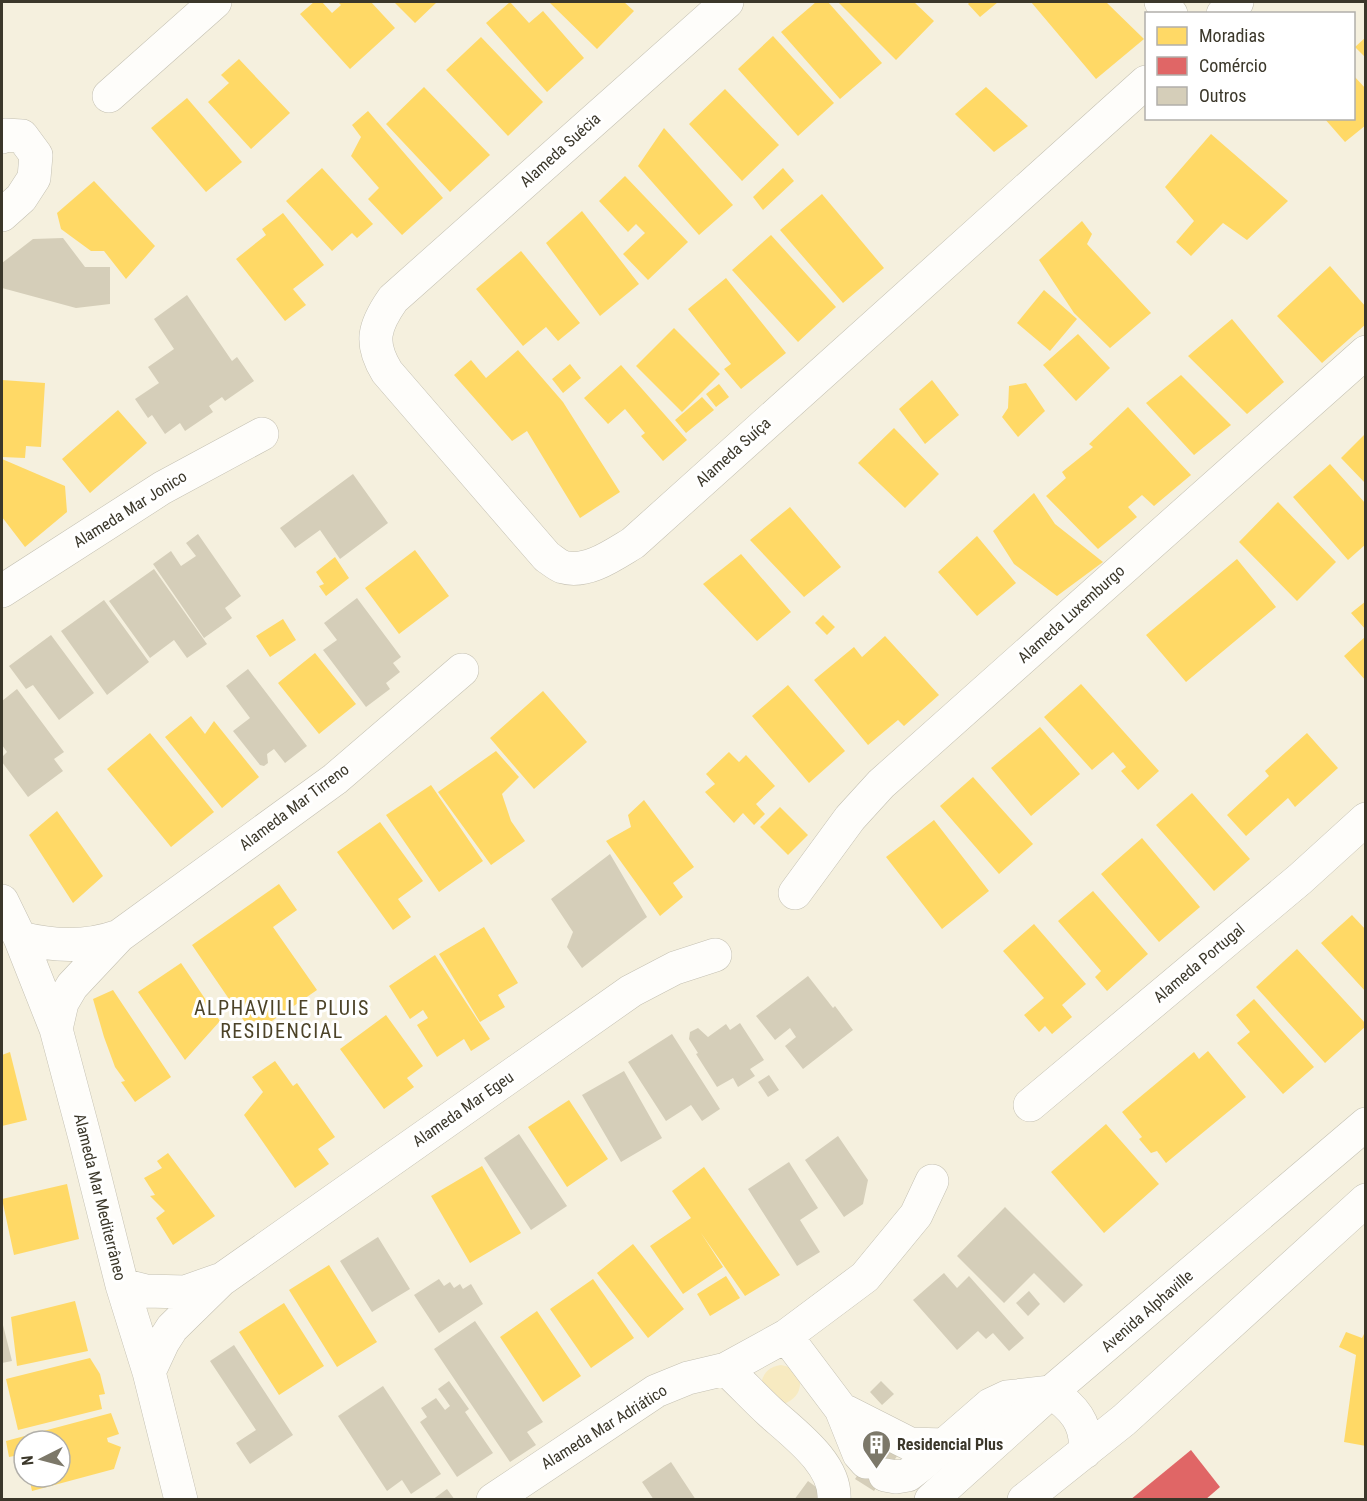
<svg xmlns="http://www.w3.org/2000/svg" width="1367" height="1501" font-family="'Roboto Condensed',sans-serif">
<rect width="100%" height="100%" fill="#f5f0de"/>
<path fill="#f7eac1" d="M781 1365C805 1368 807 1397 783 1404L761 1386C762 1374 768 1367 781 1365Z"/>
<path fill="#ffd966" d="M314 2H322L332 13 341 5 338 2H371L395 28 350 69 300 14Z
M394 2H437L415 23Z
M510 2 529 23 543 11 584 58 547 92 486 23Z
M549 2H624L634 11 597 49Z
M816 2H828L882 63 840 99 781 32Z
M838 2H914L934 21 896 60Z
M970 2H998L980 17 968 4Z
M1031 2H1106L1144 39 1096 79Z
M773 36 834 103 798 136 738 69Z
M481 37 543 102 508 136 446 70Z
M1366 37V58L1355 47Z
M239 59 290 113 251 149 208 102 229 83 221 75Z
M1354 76 1366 89V125L1345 142 1324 118H1354Z
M424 87 490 155 450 192 386 124Z
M986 87 1028 126 994 152 955 114Z
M725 89 779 145 742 181 689 124Z
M187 98 242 162 206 192 151 128Z
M368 111 443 198 402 235 368 199 379 188 351 156 361 137 352 125Z
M664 128 733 205 699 235 638 166Z
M1211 134 1288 201 1247 240 1223 223 1191 256 1176 242 1194 221 1165 187Z
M322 168 373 224 357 238 352 233 332 251 286 201Z
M783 168 794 181 763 210 753 197Z
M625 176 688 242 648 280 623 254 645 233 636 224 628 232 599 201Z
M94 181 155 246 126 279 104 251H91L61 229 57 213Z
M822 194 884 268 843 303 780 230Z
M582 211 639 284 600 316 546 243Z
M283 213 324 265 293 289 306 305 285 321 236 259 266 235 262 229Z
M1082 221 1092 234 1087 244 1151 313 1110 348 1074 313 1039 260Z
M771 235 836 307 798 342 732 270Z
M521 251 580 323 558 341 546 327 523 346 476 289Z
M1330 266 1366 307V324L1322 363 1277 316Z
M726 278 786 353 741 389 724 369 731 364 688 309Z
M1044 290 1077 319 1050 351 1017 323Z
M1232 319 1284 382 1247 414 1188 356Z
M674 328 720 374 682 412 636 366Z
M1078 334 1110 368 1076 401 1043 365Z
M518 350 563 402 620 492 580 518 527 431 512 441 454 375 471 360 486 378Z
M570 364 581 378 563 393 552 379Z
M621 365 687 440 663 461 641 436 645 433 625 409 608 424 584 398Z
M1181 375 1231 425 1194 455 1146 403Z
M2 380 45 383 41 447 26 446 25 458 2 457Z
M932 380 959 415 925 444 899 409Z
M1026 383 1045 411 1018 437 1002 417 1008 408 1009 386Z
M719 384 729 397 716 407 706 394Z
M702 397 714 410 686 433 675 420Z
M1128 407 1191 475 1154 506 1142 495 1128 507 1137 517 1098 549 1046 496 1066 478 1062 472 1093 447 1089 444Z
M118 410 147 443 90 493 62 459Z
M894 428 939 474 905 508 858 463Z
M1366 433V484L1341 458Z
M2 459 65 486 67 512 25 547 2 517Z
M1330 464 1366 504V544L1348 560 1293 497Z
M1034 493 1055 524 1103 562 1057 596 1014 564 993 531Z
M1278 502 1336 562 1297 601 1239 542Z
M790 507 841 567 804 597 750 540Z
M977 536 1016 583 977 616 938 572Z
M415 550 449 596 399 634 365 588Z
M741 554 791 612 757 641 703 584Z
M335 557 349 578 326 596 319 586 324 584 316 572Z
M1237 559 1276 607 1186 682 1146 635Z
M1366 601V630L1351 613Z
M823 615 835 627 827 635 815 623Z
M283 619 296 640 270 657 256 636Z
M885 636 939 695 904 726 898 720 868 745 814 680 854 647 862 657Z
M1366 636V681L1344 656Z
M315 653 356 704 319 734 278 683Z
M1081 684 1159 771 1138 790 1121 771 1126 767 1113 752 1092 770 1044 717Z
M788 685 845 751 809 783 752 716Z
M543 691 587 742 534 789 490 738Z
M191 716 205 734 214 721 259 777 222 808 165 737Z
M1040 727 1080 774 1031 816 991 768Z
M150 733 214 812 171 847 107 769Z
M1307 733 1338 768 1295 807 1288 798 1246 836 1227 815 1269 776 1265 771Z
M496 751 519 777 502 794 511 821 525 841 491 865 438 792Z
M729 752 739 762 746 755 775 786 756 804 765 814 754 825 743 813 734 823 705 792 715 784 706 774Z
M973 777 1033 844 999 874 940 806Z
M431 785 483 861 439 892 386 815Z
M1192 793 1250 859 1214 891 1156 825Z
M644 800 694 867 673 883 683 897 660 916 606 841 631 827 628 815Z
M780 807 808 835 788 855 760 827Z
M57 811 103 876 73 903 29 835Z
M934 820 989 891 942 929 886 857Z
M380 822 423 881 398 899 411 917 393 930 337 852Z
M1142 838 1200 907 1159 942 1101 874Z
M279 884 297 910 273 927 317 990 253 1034 192 945Z
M1093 891 1148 954 1107 991 1095 977 1101 971 1058 921Z
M1352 915 1366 930V992L1321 943Z
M1034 924 1086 984 1062 1005 1072 1017 1052 1034 1045 1026 1039 1032 1024 1015 1044 998 1003 951Z
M484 927 518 983 498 995 505 1007 480 1022 439 954Z
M1297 949 1366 1024V1026L1325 1063 1256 987Z
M435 955 490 1039 471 1051 464 1039 437 1057 417 1025 428 1018 423 1010 410 1019 389 986Z
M181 963 220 1021 185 1060 138 992Z
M113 990 171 1077 135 1102 121 1082 125 1081 115 1067 104 1037 93 999Z
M1254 999 1314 1067 1283 1094 1237 1043 1250 1032 1236 1015Z
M386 1015 423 1066 407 1078 414 1087 384 1109 340 1049Z
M1208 1051 1246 1097 1166 1163 1157 1151 1151 1153 1139 1139 1142 1137 1122 1112 1194 1052 1199 1059Z
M10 1052 27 1120 2 1126V1055Z
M275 1061 293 1086 297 1083 335 1137 318 1149 329 1164 295 1188 244 1115 263 1092 252 1077Z
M569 1100 608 1159 567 1187 528 1127Z
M1106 1124 1159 1184 1104 1233 1051 1172Z
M168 1153 215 1216 173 1245 156 1218 165 1211 150 1196 155 1195 144 1178 162 1168 157 1161Z
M482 1166 521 1233 470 1263 431 1196Z
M704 1167 780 1275 745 1296 701 1233 723 1267 683 1294 650 1246 691 1218 672 1191Z
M67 1184 79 1239 14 1255 2 1199Z
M633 1244 684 1309 648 1338 597 1273Z
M329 1265 377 1342 337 1367 289 1290Z
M726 1276 740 1298 710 1316 697 1294Z
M593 1279 634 1338 591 1368 550 1309Z
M75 1301 88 1351 17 1366 11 1317Z
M284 1303 324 1366 279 1395 239 1332Z
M537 1311 581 1376 543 1402 500 1337Z
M1366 1330V1446L1344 1442 1356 1355 1339 1347 1346 1332 1362 1338Z
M90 1358 100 1374 105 1394 99 1395 102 1409 18 1430 6 1379Z
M111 1413 119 1434 107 1438 108 1442 121 1447 114 1469 32 1491 29 1477H60V1441H24V1454L9 1457 6 1441Z"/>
<path fill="#e06666" d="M1191 1450 1220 1487 1205 1500H1130Z"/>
<path fill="#d5ceb9" d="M63 238 85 267H110V304L76 308 2 288V263L33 239Z
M187 295 232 361 237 357 254 381 225 401 222 397 209 406 213 412 185 431 180 423 165 434 152 415 148 418 135 399 159 383 148 367 174 349 154 319Z
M353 474 388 523 340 559 320 530 295 548 280 528Z
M198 534 241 596 225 608 232 618 204 638 153 564 171 551 181 566 196 556 186 543Z
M154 569 207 644 187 658 174 640 150 658 109 601Z
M357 598 401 657 393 663 400 672 386 683 390 689 366 707 323 650 337 640 324 623Z
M104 600 149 662 107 695 61 631Z
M51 635 94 693 59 720 33 685 26 689 9 666Z
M248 669 307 746 285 763 274 749 267 754 268 763 264 766 260 765 233 731 250 718 226 686Z
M17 689 64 752 54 759 63 771 28 797 2 762V757L7 752 2 745V701Z
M610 854 647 917 582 968 567 947 573 932 551 899Z
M808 976 833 1008 835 1006 853 1030 803 1069 785 1046 796 1037 790 1028 775 1040 756 1016Z
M740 1023 764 1060 750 1069 755 1076 738 1087 733 1078 717 1087 696 1054 698 1053 689 1039 690 1032 698 1028 708 1037 726 1024 730 1030Z
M672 1034 720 1109 702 1121 691 1105 666 1121 628 1062Z
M624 1071 662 1138 621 1162 582 1095Z
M769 1075 779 1090 768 1097 758 1082Z
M519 1134 567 1206 531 1230 484 1158Z
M838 1136 868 1180 863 1204 844 1217 805 1160Z
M789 1162 818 1208 800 1220 820 1252 797 1266 748 1189Z
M1005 1207 1083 1285 1064 1303 1034 1273 1004 1303 957 1256Z
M378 1237 410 1289 372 1312 340 1261Z
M944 1273 957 1288 969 1276 1024 1338 1009 1351 993 1333 986 1339 978 1331 957 1350 913 1300Z
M439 1279 444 1286 450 1282 454 1288 460 1284 463 1289 471 1284 483 1304 439 1333 414 1295Z
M1029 1291 1040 1304 1028 1316 1016 1303Z
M2 1321 12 1361 2 1363Z
M475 1321 543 1422 527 1432 536 1445 510 1462 434 1349Z
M234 1345 293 1435 250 1464 236 1443 256 1430 210 1361Z
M449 1381 469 1409 465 1412 493 1453 457 1477 420 1422 427 1417 421 1408 436 1398 445 1410 450 1406 438 1389Z
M881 1381 894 1394 882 1405 870 1392Z
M383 1386 441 1474 411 1494 402 1480 387 1491 338 1416Z
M881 1441 899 1453 874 1491 855 1479Z
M671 1462 696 1500H654L642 1482Z
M808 1481 824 1493 823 1500H794Z
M447 1489 455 1500H432Z"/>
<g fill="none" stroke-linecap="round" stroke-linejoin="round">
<defs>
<path id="minor" d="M727 2 393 299C374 326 369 343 387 372L547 557C552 560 557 565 563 567 587 574 613 555 633 543L1146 82
M1161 2 1171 14
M1223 14 1237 2
M109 96 215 2
M2 137 5 135 22 136 36 155 34 178 21 198 2 215
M2 591 162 488 262 434
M795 893 850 818 881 784 1366 352
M2 901 20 938 56 1029 85 1138 122 1285 149 1372 181 1500
M20 938C54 946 85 948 119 936
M56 1029 62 1003 72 986 119 936 335 779 462 670
M1030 1105 1300 879 1366 819
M122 1285 146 1291 185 1292 219 1280
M786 1336 841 1409 859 1454 866 1462
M726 1369C741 1383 755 1398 770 1412 793 1433 837 1464 834 1500
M149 1372 163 1342 172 1328 221 1280 631 991 675 968 715 955
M841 1409 910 1444 944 1445
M885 1475 896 1477 908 1475 921 1465 990 1405 1007 1397 1051 1392
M493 1500 656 1391 688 1378 726 1369 786 1336 865 1277 916 1215 932 1181"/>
<path id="major" d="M1051 1392C1073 1407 1088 1423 1085 1452
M931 1500 1051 1392 1366 1124
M1024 1500 1124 1420 1366 1200"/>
</defs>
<use href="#minor" stroke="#c4c0b2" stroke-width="34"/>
<use href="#major" stroke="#c4c0b2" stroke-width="34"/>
<use href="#minor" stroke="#fefdfa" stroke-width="33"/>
<use href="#major" stroke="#fefdfa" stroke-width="33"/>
</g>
<defs>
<symbol id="building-pin" viewBox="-11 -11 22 30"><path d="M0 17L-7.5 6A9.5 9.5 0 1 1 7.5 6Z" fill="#7c7869" stroke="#fff"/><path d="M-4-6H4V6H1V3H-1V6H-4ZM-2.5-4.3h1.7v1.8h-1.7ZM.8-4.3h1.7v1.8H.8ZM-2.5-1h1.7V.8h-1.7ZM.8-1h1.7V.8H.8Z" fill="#fff"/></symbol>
</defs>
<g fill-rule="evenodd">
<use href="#building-pin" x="860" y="1428" width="33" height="45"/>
</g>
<g text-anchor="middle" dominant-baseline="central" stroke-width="6" stroke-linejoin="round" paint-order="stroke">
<g font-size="16" fill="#3b372a" stroke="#fff">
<text transform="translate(560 150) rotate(-42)">Alameda Suécia</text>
<text transform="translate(733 452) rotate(-42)">Alameda Suíça</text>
<text transform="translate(130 509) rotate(-32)">Alameda Mar Jonico</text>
<text transform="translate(1071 614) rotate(-42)">Alameda Luxemburgo</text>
<text transform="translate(294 807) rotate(-37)">Alameda Mar Tirreno</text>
<text transform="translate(1199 963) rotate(-40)">Alameda Portugal</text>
<text transform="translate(463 1109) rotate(-35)">Alameda Mar Egeu</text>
<text transform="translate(100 1197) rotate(76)">Alameda Mar Mediterrâneo</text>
<text transform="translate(1147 1311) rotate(-41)">Avenida Alphaville</text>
<text transform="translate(604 1427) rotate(-32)">Alameda Mar Adriático</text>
</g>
<g font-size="16" font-weight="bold" fill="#3b372a" stroke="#fff" text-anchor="start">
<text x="897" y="1444">Residencial Plus</text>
</g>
<g font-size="20" letter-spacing="1.5" fill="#4c4328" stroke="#fff">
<text x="282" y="1008">ALPHAVILLE PLUIS<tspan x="282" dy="23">RESIDENCIAL</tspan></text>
</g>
</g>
<rect width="1367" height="1501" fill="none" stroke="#3b372a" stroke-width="6"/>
<rect x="1145" y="12" width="210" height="108" fill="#ffffff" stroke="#b1afaa" stroke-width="1.5"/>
<rect x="1157" y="27" width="30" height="18" fill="#ffd966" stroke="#b1afaa" stroke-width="1.5"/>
<text x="1199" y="42" font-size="18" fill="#3b372a">Moradias</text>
<rect x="1157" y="57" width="30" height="18" fill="#e06666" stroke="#b1afaa" stroke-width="1.5"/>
<text x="1199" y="72" font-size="18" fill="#3b372a">Comércio</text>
<rect x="1157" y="87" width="30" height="18" fill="#d5ceb9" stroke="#b1afaa" stroke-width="1.5"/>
<text x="1199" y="102" font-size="18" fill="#3b372a">Outros</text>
<g transform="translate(42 1459) rotate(264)"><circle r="28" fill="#ffffff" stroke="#b1afaa" stroke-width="1.5"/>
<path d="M0-4.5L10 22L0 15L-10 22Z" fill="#7c7869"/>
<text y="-9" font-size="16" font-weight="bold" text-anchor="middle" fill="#3b372a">N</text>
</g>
</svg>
